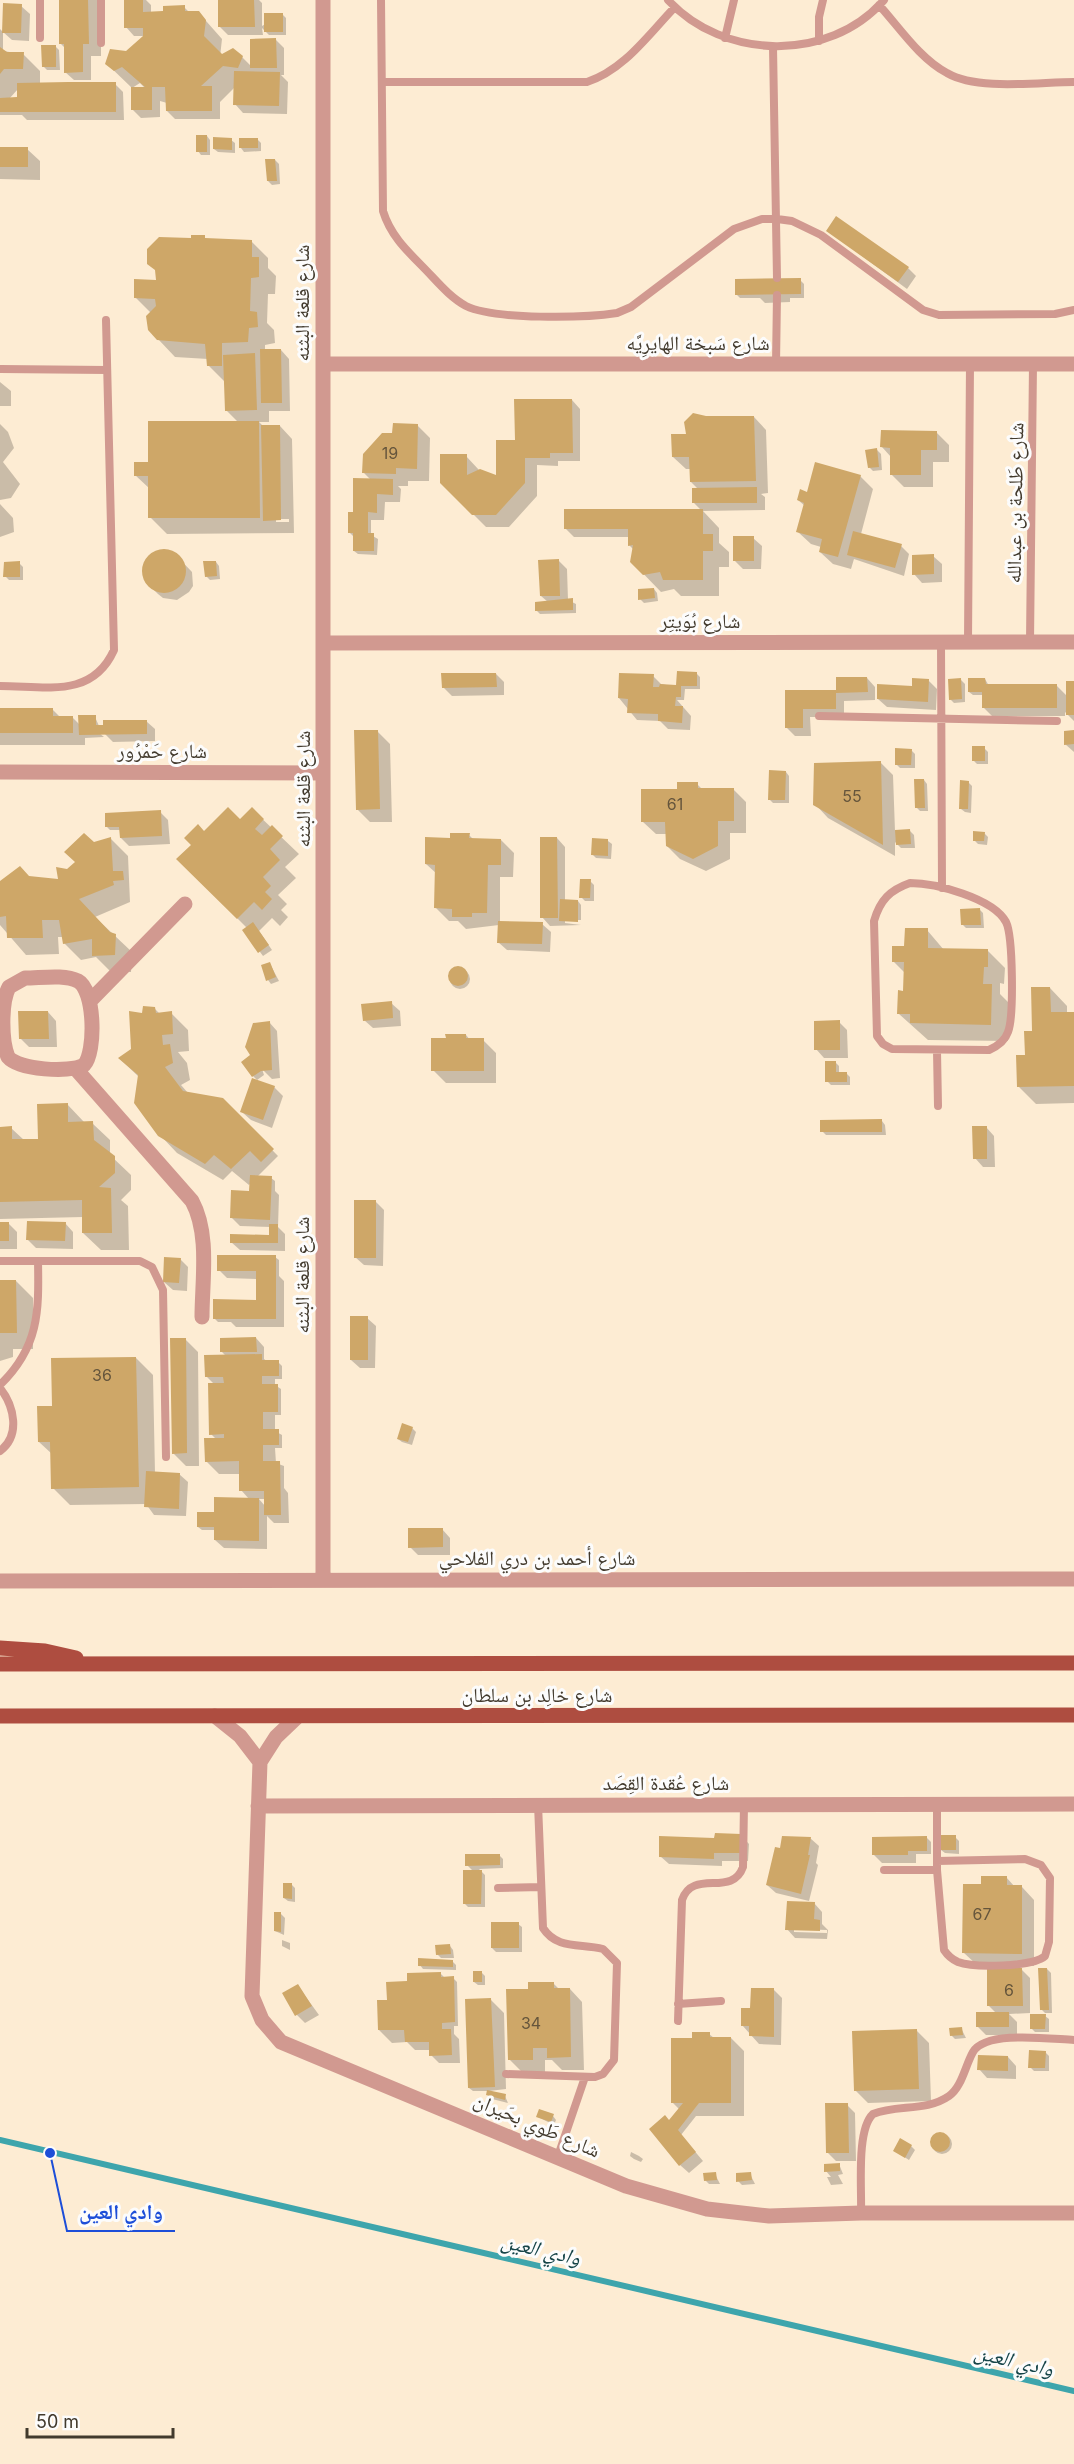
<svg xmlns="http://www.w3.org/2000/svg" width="1074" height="2464" font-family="Inter,'Noto Naskh Arabic',sans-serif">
<rect width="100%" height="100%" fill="#fdecd3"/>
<path fill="#0003" fill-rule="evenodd" d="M60 0H101V56H91V80H74L65 72V48L60 43Z
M126 0H146L151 5V14L184 7 190 13H199L222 39 220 57H242L252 67 276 40 284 48V75H281L288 82 287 114 243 113 235 104V87L220 102V119H175L167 111V103L160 101V117L141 118 132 109 146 89 140 83 132 88 106 63 126 53 145 36H134L126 27Z
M219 0H259L262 3V26L282 14 286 18V35H269L262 28 263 35H228L220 27Z
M21 6 30 14 29 41 12 40 3 32Z
M0 29 3 32V51L23 54 40 71V84H115L123 92 124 120H27L22 115H0ZM18 89V99H9Z
M55 46 59 50 60 70H47L43 66Z
M207 136 210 140V155H201L198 151Z
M257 139 261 143V151L244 152 241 148Z
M231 140 235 143V153L218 152 214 149Z
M0 148 27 149 40 161V180L0 179Z
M275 160 279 164 280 184 272 185 268 181Z
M828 231 908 268 916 276 907 289Z
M204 237 207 240 251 241 268 258V268L276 276 275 294H268L267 323 274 330 275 343 265 345V350H281L289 359 290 411H269V422H259L263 426H280L292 439 294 533 167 534 150 517V489L135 475 150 463 238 422 226 410 225 382 208 365V359L175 357 158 339 151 313 135 297 157 281 193 240ZM276 519H289V522H276Z
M800 280 804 284V298H790V302L765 303 760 298H740L736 294Z
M0 382 11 391V406H0Z
M572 400 580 409V461H558V466L537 465V496L509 527H486L441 482 466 456 479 470 498 478 518 441Z
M754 417 766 430 768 493 761 494 765 497V510L703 511 719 528V543L729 552V567H719V596H681L674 589 661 592 632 562 634 550 629 545V537H574L565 528 702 511 694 503 699 490 691 482V469H686L673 457 687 436 706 418Z
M0 424 8 432 14 448 3 462 20 484 11 498 0 500Z
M417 425 430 438 429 481H408V486H398L401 489 400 502H385L384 520H371V535L378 539 377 555 358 554 354 551 353 536 349 532 371 480 364 473 394 434Z
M936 432 949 445V462H933V487H904L891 474V457L882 447Z
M877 450 881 454 882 470 873 471 869 467Z
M860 476 873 489 861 534 901 546 909 554 904 576 854 559 851 569 833 564 820 552 821 547 811 544 798 532 805 506 798 500 808 494Z
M0 504 13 518 14 532 0 537Z
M753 538 762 546 761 569H743L734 560Z
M159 550 173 552 192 572 193 586 189 592 177 600 163 598 158 594 149 585 143 571 147 558Z
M933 556 942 564V582L922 583 914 574Z
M558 560 567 569 568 600 576 604V613L540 614 536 610 548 602 541 596Z
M216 562 219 566 220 579 210 580 206 576Z
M19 563 23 567V580H9L5 576Z
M654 589 657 593 658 601 644 603 640 599Z
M496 674 504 682V695L452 696 443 687Z
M697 674 700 677V689H685L684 700H677L691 716 690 730 668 729 660 721 637 720 619 698 653 676 661 684 677 687Z
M867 678 875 687V700L844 701V717H810L811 736H795L786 727V692H838Z
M985 679 989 686H1057L1067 696 1074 682V721L1065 712V716H992L984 708 983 695H973L969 692Z
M928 680 937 689 936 710 887 707 878 699Z
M961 680 965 684V702L954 703 950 699Z
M0 709H52L60 717H72L80 725 95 717 99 726 146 721 155 729V741L113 742 104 733H99L104 737 85 738V745H0Z
M377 731 390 744 392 822H370L357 809Z
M1074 732V752L1065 744Z
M984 748 988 752V764H977L974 761Z
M911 750 915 754V768H900L896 764Z
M880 762 893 775 895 831H910L914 835 915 848H901L895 842V856L828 818 815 804Z
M786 772 789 776V803H773L769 799Z
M924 780 927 784 928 811H920L916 807Z
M968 782 972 786 971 813 965 812 961 809Z
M697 784 702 789H733L746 802V833H730V859L706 871 680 859 667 846V834H656L643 822 678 790Z
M252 809 299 854 285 867 296 878 278 895 287 904 281 910 288 917 280 926 272 918 259 931 272 950 263 956 244 930 247 928 178 859 204 833 240 821Z
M160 812 168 820 170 844 129 846 121 838V830H110L107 827Z
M984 833 988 837 987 845 978 844 974 840Z
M469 835 474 840H501L514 853 513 877H500V922L542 924 551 932 550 952 507 950 498 942 499 925 466 929 458 921H449L436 908 437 874 426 864 451 839Z
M557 838 565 847V901H578L581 905V920H565V923L581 925 550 926 542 917Z
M111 839 128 856 130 902 95 917 132 952 131 972H111L96 957 81 960 64 943 63 937H58L59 954 26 955 0 925V883L29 877 60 880 94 844Z
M608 841 612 844 611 859 596 858 592 854Z
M590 881 594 885V901H585L581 897Z
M979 909 983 913 984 928H966L963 925Z
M927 930 944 950 988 951 1005 968 1004 984 1000 983V994L1009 1003 1008 1041 928 1040 899 1014 904 992 905 973 893 961Z
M270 964 279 981 271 984 268 980Z
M450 979a10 10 0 1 1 20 0a10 10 0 1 1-20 0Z
M1050 988 1067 1006V1013H1074V1103L1036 1104 1019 1087Z
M391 1003 400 1011 401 1026 373 1028 364 1020Z
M154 1008 160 1014 171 1013 188 1030 189 1051 178 1052 187 1063 190 1080 181 1085 188 1093 223 1100 278 1156 257 1177 271 1178 275 1181V1191L279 1195 278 1227 285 1234V1251L240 1250 231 1242 271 1236V1227L240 1226 231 1217 250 1192 251 1183 249 1185 232 1171 223 1180 177 1153 160 1135 139 1077 120 1059 133 1050 143 1015Z
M48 1012 56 1021 57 1047H29L21 1039Z
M269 1022 277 1031 280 1078 272 1079 262 1069 264 1075 257 1080 253 1076 250 1057Z
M839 1022 847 1030 848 1058H824L816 1049Z
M466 1035 470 1040H483L496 1053V1083H446L433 1070 447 1039Z
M835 1062 839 1066V1073H846L850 1077V1085H831L827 1081Z
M274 1087 283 1096 272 1128 251 1120 242 1112Z
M67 1104 84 1122 92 1123 110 1140V1155L131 1175V1190L121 1200 128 1206 129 1250H101L83 1233V1217L0 1219V1128H11L24 1140H40Z
M882 1121 885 1125 886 1135H826L822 1131Z
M986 1127 994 1136 995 1167H983L975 1158Z
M376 1202 384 1210 383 1266 364 1265 355 1257Z
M0 1223 9 1224 17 1232V1249H0Z
M65 1223 73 1232V1249L36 1248 28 1240Z
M275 1257 279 1260V1276L284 1281V1327H236L231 1322H218L214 1318 257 1301V1279L227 1278 219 1270Z
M180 1259 188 1267 187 1291 173 1290 164 1282Z
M0 1281H16L33 1298V1349H13V1357L0 1361Z
M367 1318 376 1326 375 1368H360L351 1360Z
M256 1338 264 1347V1359L268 1362H278L282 1366V1379H275V1385L281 1389V1415H275V1431L282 1435V1448H275L276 1463 284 1466V1488L288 1493 289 1523H274L267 1516V1549L224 1548 215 1540V1530H202L198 1527 216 1514 249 1499 241 1490V1474H219L206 1461 216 1439 211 1434 214 1384 206 1376 226 1356 222 1352ZM259 1499H265V1506Z
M185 1339 198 1352 199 1466H186L173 1453Z
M136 1358 153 1375 155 1473 179 1474 188 1482 186 1516 154 1515 146 1504 70 1505 53 1488 52 1454 39 1442 53 1407Z
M412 1428 416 1432 412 1445 402 1442 398 1439Z
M442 1529 450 1538V1555H418L410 1547Z
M741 1835 749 1844 748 1861H722V1866L669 1864 660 1856Z
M955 1837 959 1841V1854L945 1853 941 1850Z
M810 1838 819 1846 816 1863 818 1865 809 1901 776 1893 767 1885 781 1849Z
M927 1838 931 1842V1854H916V1863H882L874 1855Z
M499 1855 503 1859V1868L479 1869 485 1875V1907H468L464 1903 473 1871 467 1865Z
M1006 1877 1015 1887H1022L1034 1900V1966L977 1965 964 1953 983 1886Z
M292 1885 295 1888V1902L288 1901 284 1898Z
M814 1903 822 1912V1924L828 1930 827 1939 795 1938 787 1929ZM794 1929 827 1930V1933L794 1932Z
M281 1914 285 1918 284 1935 275 1931Z
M518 1924 522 1927V1952H496L492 1948Z
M282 1940 290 1943V1950L282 1946Z
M450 1946 453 1950 454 1958H441L437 1954Z
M452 1961 456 1965V1970L423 1969 420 1965Z
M1047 1969 1051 1973 1052 2013H1045L1041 2009Z
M1022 1970 1030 1978V2013L1009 2014 1017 2022V2035H986L977 2026 996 2013 988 2005Z
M481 1972 485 1976V1985H478L474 1982Z
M440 1973 445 1978H453L457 1982 458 2026H454V2034L459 2039 460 2063H439L431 2055 430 2050H415L407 2042 392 2043 379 2030 388 2002 409 1983Z
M553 1983 559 1989H570L582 2002 584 2070H562L552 2060H545V2072H522L509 2059 529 1991Z
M298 1986 319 2015 305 2023 297 2015Z
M774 1990 782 1998 781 2045 759 2044 742 2025Z
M491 2000 504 2013 506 2089 489 2091 505 2096 508 2103 492 2099 488 2095 489 2091H473L469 2088Z
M1045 2016 1049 2019V2032H1035L1031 2028Z
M961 2028 966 2038 955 2039 951 2035Z
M916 2030 929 2043 931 2101 868 2103 855 2090Z
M709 2034 714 2038H731L744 2051V2116H696L681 2135 703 2161 689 2173 680 2165 669 2122 680 2110 673 2103 693 2039Z
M1045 2052 1049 2056V2071H1034L1030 2067Z
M1008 2057 1016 2066V2079L987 2078 979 2069Z
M847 2105 855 2113 856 2161H836L827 2152Z
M553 2116 556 2120 554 2125 538 2117Z
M932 2144a10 10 0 1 1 20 0a10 10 0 1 1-20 0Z
M911 2146 915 2150 909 2160 895 2151Z
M631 2152 639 2156 643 2159 641 2162 634 2159 630 2156Z
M839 2164 843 2174 838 2175 843 2184 831 2185 827 2177H831L826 2171Z
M715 2174 720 2184H709L705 2180Z
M750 2174 755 2184 742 2185 738 2181Z"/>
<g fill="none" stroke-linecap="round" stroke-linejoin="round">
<path stroke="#3ea5ac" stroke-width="6" d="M0 2140 1074 2391"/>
</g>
<path fill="#cea768" d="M59 0H88L89 44H83V72L64 73V44H59Z
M124 0H143V12L163 11V6L185 5V11H199L206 20 204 36 222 54 233 48 243 56 238 68 223 66 201 86H212V111H166L165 87H152V110H131V87H145L122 67 114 71 105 64 110 49 126 51 143 36V28H124Z
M218 0H254L255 27H218Z
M3 3 22 4 21 33H2Z
M264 13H283V32H264Z
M276 38 277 68H250V39Z
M41 45H56V67H42Z
M0 47 7 52H24L23 69H4L0 74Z
M234 71 280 72 279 106 233 105Z
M68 82H116V112H0V98L17 97V83Z
M196 135H207V152H196Z
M213 137 232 138V150L213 149Z
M239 138H258V148H239Z
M0 147H28V167H0Z
M265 159H275L277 181H267Z
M836 216 909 267 898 282 826 231Z
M191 235H205V238L252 240V257H259V277L251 278 250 311 257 312 258 327 249 328 248 342 222 343V366H207L205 344 157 340 148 330 146 316 156 306 155 299 134 298V279L156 280 155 270 147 264V249L159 237 191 238Z
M801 278V294L735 295V279Z
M260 349H281L282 403H261Z
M255 353 257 410 225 411 223 355Z
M514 399H572L573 453H550V458H525V483L496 515H472L440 483V454H467V475L480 469 496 475V440H515Z
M693 413 706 416H754L756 481 690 482 689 457H672L671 434H686L684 422Z
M148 421H259L260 518H148V476H134V462H148Z
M393 423 418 424 417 469 396 468V474L362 473 363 454 382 433H392Z
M261 425H280L281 520 263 521Z
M881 430 937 431V450H921V475H890V448L880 447Z
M877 448 879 467 868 468 865 450Z
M815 462 861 475 838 557 819 552 822 539 796 532 804 503 797 500 800 489 807 492Z
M353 478 393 479V495L377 494V513L368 512V533H374V551H353V533H348V512H353Z
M757 487V503H692V488Z
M564 509H703V534H713V551H703V580H663L660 572 643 575 630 562 633 545 628 546V529H564Z
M853 531 902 544 895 568 847 555Z
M733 536H754V561H733Z
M142 571a22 22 0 1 1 44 0a22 22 0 1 1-44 0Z
M934 554V574L912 575V555Z
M559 559 560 596H540L538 560Z
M20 561V577H3L4 562Z
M203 561H216L217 576 205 577Z
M654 588 655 598 638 600V589Z
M573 598V610L535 611V602Z
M677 671 697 672V686H681V697H676L675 706H683L682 723 658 721V714L627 713 628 699 618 698 619 673 654 674 653 687H659L660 684 676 685Z
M441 673H496L497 687 442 688Z
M836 677H867L868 692 836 693V709H803V728H785V690H836Z
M912 678 929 679 928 702 877 699V684L912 686Z
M961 678 962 699 949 700 948 679Z
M968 678H985L986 684H1057V708H982V692H968Z
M1066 681H1074V715H1066Z
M0 708H53V716H73V733H0Z
M78 715H96V725H103V720H147V734L79 735Z
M354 730H378L380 809 356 810Z
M1074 730V744L1064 745V731Z
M972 746H985V761H972Z
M895 748 912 749 911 765H895Z
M881 761 883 845 813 805 814 763Z
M769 770 786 771 785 800H768Z
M914 779H924L925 808H915Z
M960 780 969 781 968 809H959Z
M677 782H698V788H734V821H718V846L693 859 666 846 665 822H641V789H677Z
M228 807 240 819 252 807 264 819 255 829 262 835 272 825 283 836 270 849 280 860 263 877 271 886 265 892 272 899 262 910 254 902 237 919 176 859 191 845 184 838 198 824 204 831Z
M161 810 162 836 120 838 119 827H105V813Z
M910 829 911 844 896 845 895 830Z
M973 831 985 832 984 841H973Z
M84 833 94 842 111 837 113 871H123L124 880 113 881 114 885 79 899 110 932 116 934 115 955 92 956V939L63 944 59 920H42L43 938H7L6 916 0 917V881L20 866 29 876 58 879 56 867 67 869 75 862 64 852Z
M450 833H470L469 838 501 839V865H488L487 913H472V917H452V909L434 908 435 865 425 864V837L450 838Z
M540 837H557L558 918H540Z
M592 838 608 839V856L591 855Z
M580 879H591L590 898H579Z
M560 899 578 900V922L559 921Z
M980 908 981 925H961L960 909Z
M498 921 543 922 542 944 497 943Z
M253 922 269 945 258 953 242 930Z
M905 928H928V948L988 949V967H984L983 984H992L991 1025 910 1023V1014H897L898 990 903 991 904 962H892V946H904Z
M270 962 276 977 266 981 261 965Z
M448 976a10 10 0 1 1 20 0a10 10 0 1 1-20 0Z
M1031 987H1050L1051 1012H1074V1086L1017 1087 1016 1055H1025L1024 1031H1032Z
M392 1001 393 1018 363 1021 361 1004Z
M143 1006 155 1007 156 1013 172 1011 173 1034 162 1035 163 1045 170 1044 173 1063 165 1067 183 1091 223 1098 274 1149 261 1162 250 1151 231 1169 214 1155 205 1164 158 1136 134 1103 138 1075 118 1058 131 1049 129 1011 142 1013Z
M18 1011H48L49 1039H19Z
M840 1020V1050H814V1021Z
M270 1021 272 1070 261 1071 252 1077 241 1062 250 1055 245 1047 253 1023Z
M445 1034H466V1038H484V1071H431V1038H446Z
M825 1061H836V1072H847V1082H825Z
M252 1078 275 1086 263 1120 240 1112Z
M68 1103V1122L93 1121 94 1140 115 1156V1173L99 1187 111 1188 112 1233H82V1200L0 1202V1127L12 1126V1139H38L37 1104Z
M882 1119V1132H820V1120Z
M972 1126H987V1159H973Z
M250 1175 272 1176 270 1220 230 1218 231 1190 249 1191Z
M354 1200H376V1258H354Z
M27 1221 66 1222 65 1241 26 1240Z
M0 1222H9V1241H0Z
M269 1224H278V1243H230V1234L269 1235Z
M217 1255H276V1319H213V1299L256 1300V1271H217Z
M164 1257 181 1258 179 1283 163 1282Z
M0 1280H16L17 1333H0Z
M350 1316H368V1360H350Z
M256 1337 257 1352H220V1338Z
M170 1338H186L187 1453 172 1454Z
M262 1354V1360H279V1376H262V1384H278V1412H263V1429H279V1445H263V1461H280L281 1515H264V1491H239V1461L205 1462 204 1438H224V1434L209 1435 208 1383H224L223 1377H205L204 1355Z
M136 1357 139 1487 51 1489 50 1442H38L37 1406H52L51 1358Z
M402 1423 413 1427 408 1442 397 1439Z
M146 1471 180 1473 179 1509 144 1507Z
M214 1497 259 1498V1541L214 1540V1527H197V1512H214Z
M408 1528H443V1547L408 1548Z
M715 1833 741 1834V1853H714V1859L659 1857V1836L714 1838Z
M939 1835H956V1850H940Z
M782 1836 811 1837 808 1855H810L801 1894 766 1885 775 1847 780 1848Z
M927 1836V1851H908V1855H872V1837Z
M465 1854H500V1865L465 1866Z
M463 1870H482L481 1904H463Z
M981 1876H1007V1885H1022V1954L962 1953 963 1884H981Z
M283 1883H292V1899L283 1898Z
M787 1901 815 1902 814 1919 820 1920V1931L785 1930Z
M274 1912H281V1932L274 1931Z
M491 1922H519V1948H491Z
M450 1944 451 1954 436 1955 435 1945Z
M418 1958 453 1960V1967L418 1966Z
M987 1968H1022L1023 2006H987Z
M1038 1968H1047L1049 2010H1040Z
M473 1971H482V1982H473Z
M441 1972V1977L454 1976 455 2022 442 2023V2029H451L452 2055 429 2056V2042H405L404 2030H378L377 2000H387L386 1982 407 1981V1973Z
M528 1982H554V1988H570L571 2057 547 2058V2048H533V2060H508L506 1989H528Z
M298 1984 312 2006 295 2016 282 1993Z
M751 1988H774V2037L749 2036V2026H741V2008H750Z
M491 1998 495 2087 468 2088 465 1999Z
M976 2012H1009V2027H976Z
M1030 2014H1046L1045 2029H1030Z
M962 2027 963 2035 950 2036 949 2028Z
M917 2029 919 2089 854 2091 852 2031Z
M692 2032H710V2037H731V2103H699L678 2130 696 2152 679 2166 649 2129 665 2115 669 2120 683 2103H671V2038H692Z
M1029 2050 1046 2051 1045 2068H1028Z
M978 2055 1008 2056V2071L977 2070Z
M487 2090 506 2094 505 2100 486 2095Z
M825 2103H848L849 2153H826Z
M539 2109 554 2114 551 2122 536 2117Z
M930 2142a10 10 0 1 1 20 0a10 10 0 1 1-20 0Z
M900 2138 912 2145 905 2158 893 2151Z
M840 2163V2171L824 2172V2164Z
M716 2172 717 2180 704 2181 703 2173Z
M751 2172 752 2180 736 2182V2173Z"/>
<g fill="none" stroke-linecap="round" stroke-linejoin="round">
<path stroke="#d19990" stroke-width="8" d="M40 0V38
M101 0V43
M381 0 383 211C390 234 405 249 422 266 436 280 449 297 466 306 495 320 584 318 617 313L631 307 734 229 762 219H777L792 221 821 235 923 310 939 315 1055 314 1074 310
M668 0C723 60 829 63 884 0
M879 5C899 27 920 59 947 73 978 91 1039 82 1074 82
M725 38 734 0
M819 41V17L823 0
M773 47 777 278
M382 82H587C624 70 648 35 675 7
M776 364 777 295
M0 369 107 370
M941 642 942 888
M968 642 970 364
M1030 642 1033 364
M0 686C45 686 92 699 114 650L106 320
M819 716 1057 721
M910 883C935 883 993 898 1006 922 1013 936 1014 1017 1008 1032 1005 1041 998 1046 989 1050L892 1049 883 1044 877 1036 874 921C880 900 890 890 910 883Z
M937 1051 938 1106
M0 1261H140L152 1267 163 1290 166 1457
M0 1385C39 1347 39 1312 38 1261
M0 1388C14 1406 21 1435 0 1451
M937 1805V1870L944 1950C948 1956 951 1959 958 1962 974 1968 1033 1967 1045 1956L1049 1942 1050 1878 1041 1865 1025 1859 937 1861
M884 1870H937
M498 1888 541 1887
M678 2004 721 2001
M678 2021 682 1900C693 1868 732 1898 743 1867L744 1804
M506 2074 595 2077 603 2074 614 2060 617 1963 603 1949C581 1943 557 1950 543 1928L538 1804
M558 2156 585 2077
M861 2213C862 2189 856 2130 873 2114 897 2104 926 2112 949 2096 962 2087 965 2066 973 2052 986 2030 1050 2039 1074 2040"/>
<path stroke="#d19990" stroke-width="15" d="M323 364H1074
M325 643 1074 642
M0 772 323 773
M25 978C41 978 64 974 78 981 95 990 96 1052 84 1065 69 1073 19 1070 8 1057 1 1040 1 1002 9 987Z
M90 1001 185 904
M75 1068 192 1201C210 1234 202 1281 202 1317
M323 1579V0
M0 1581 1074 1579
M215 1716 240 1736 260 1762
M297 1717 276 1737 260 1762 252 1996 262 2020 281 2042 626 2186 707 2209 769 2216 861 2213H1074
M258 1806 1074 1804"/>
<path stroke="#ae4d40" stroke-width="15" d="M0 1648 45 1651 76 1658
M0 1664 1074 1663
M0 1716 1074 1715"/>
</g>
<g text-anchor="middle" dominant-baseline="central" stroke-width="6" stroke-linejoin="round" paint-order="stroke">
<g font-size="16" fill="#65553c">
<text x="390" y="453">19</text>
<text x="852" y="796">55</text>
<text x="675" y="804">61</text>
<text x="102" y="1375">36</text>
<text x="982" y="1914">67</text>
<text x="1009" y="1990">6</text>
<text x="531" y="2023">34</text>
</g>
<g font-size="20" fill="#423a2d" stroke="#fcfcfc">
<text transform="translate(302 303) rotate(-90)">شارع قلعة البثنه</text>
<text x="698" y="343">شارع سَبخة الهايرِيَّه</text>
<text transform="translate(1015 503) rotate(-89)">شارع طَلحة بن عبدالله</text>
<text x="700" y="621">شارع بُوَيتِر</text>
<text x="162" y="751">شارع حَمْرُور</text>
<text transform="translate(303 789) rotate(-90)">شارع قلعة البثنه</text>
<text transform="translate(302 1275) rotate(-90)">شارع قلعة البثنه</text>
<text x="537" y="1558">شارع أحمد بن دري الفلاحي</text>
<text x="537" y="1695">شارع خالِد بن سلطان</text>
<text x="666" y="1783">شارع عُقدة القِصَد</text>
<text transform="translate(537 2125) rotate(23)">شارع طَوي بحَيران</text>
</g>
<g font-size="21" font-style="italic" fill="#174549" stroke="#fcfcfc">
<text transform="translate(541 2249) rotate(13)">وادي العين</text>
<text transform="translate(1014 2360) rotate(13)">وادي العين</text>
</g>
</g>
<path fill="none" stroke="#1d4ed8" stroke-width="2" d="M50 2153L67 2231H175"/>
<circle fill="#1d4ed8" stroke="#fcfcfc" stroke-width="2" cx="50" cy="2153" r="6"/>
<g font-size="21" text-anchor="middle" font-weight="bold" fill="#1d4ed8" stroke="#fcfcfc" stroke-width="6" stroke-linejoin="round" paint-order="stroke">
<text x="121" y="2219">وادي العين</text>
</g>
<path d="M27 2428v9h146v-9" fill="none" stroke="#423a2d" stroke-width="3"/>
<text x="36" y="2428" font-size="18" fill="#423a2d" stroke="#fcfcfc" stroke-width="4.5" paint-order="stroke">50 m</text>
</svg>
